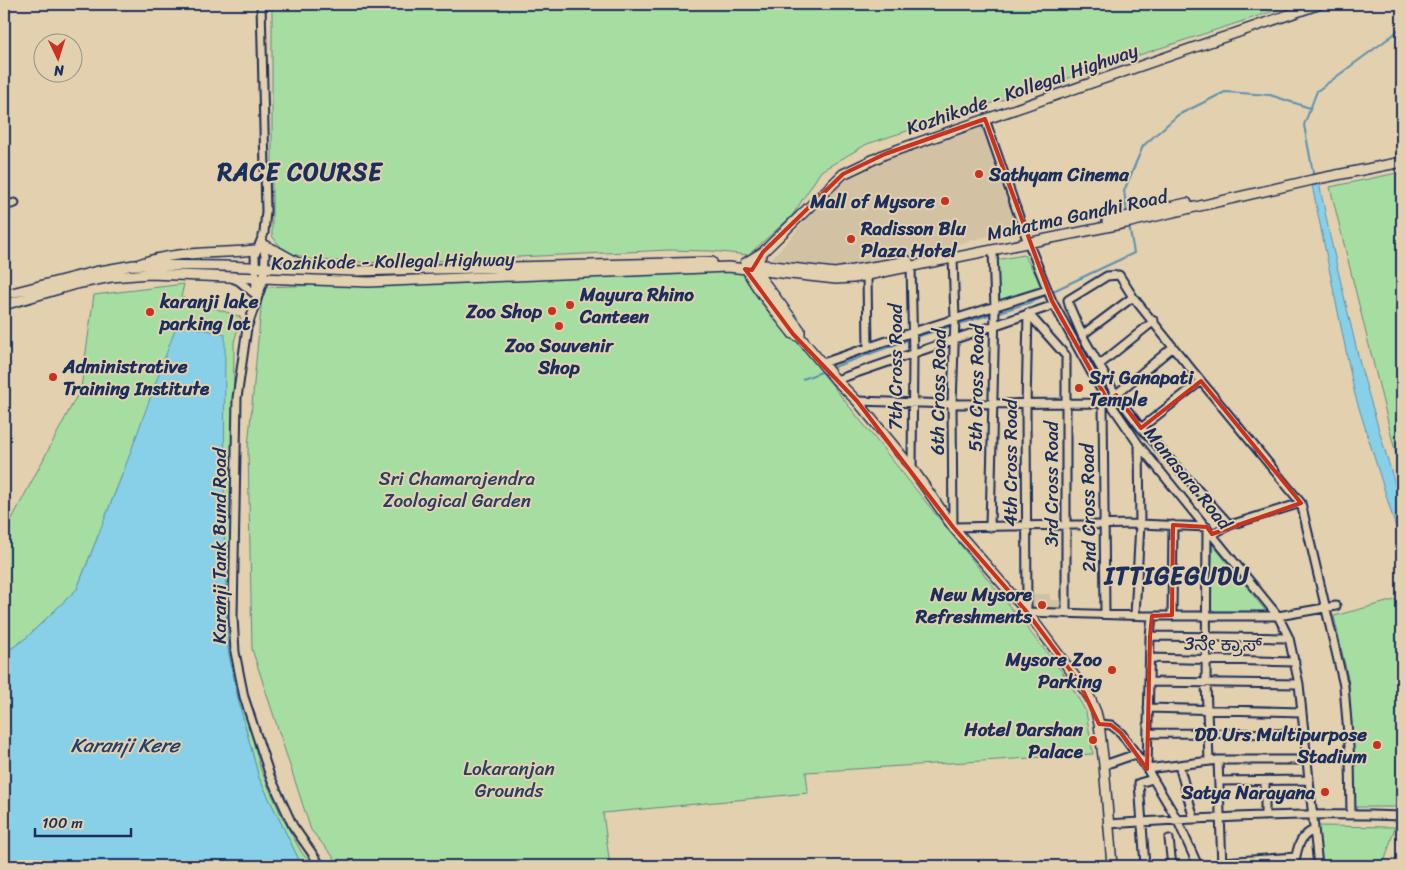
<svg xmlns="http://www.w3.org/2000/svg" width="1406" height="870" font-family="Sriracha,'Noto Sans Kannada',sans-serif">
<rect width="100%" height="100%" fill="#e2d0ae"/>
<filter id="ink" filterUnits="userSpaceOnUse"><feTurbulence type="fractalNoise" baseFrequency=".02" numOctaves="2"/><feDisplacementMap in="SourceGraphic" scale="10" xChannelSelector="R" yChannelSelector="G"/><feConvolveMatrix kernelMatrix="1 2 1 2 8 2 1 2 1" color-interpolation-filters="sRGB"/></filter>
<g filter="url(#ink)">
<path fill="#d3c1a4" d="M984 126 1017 228 915 256 853 268 769 261 795 233 828 191 870 165Z
M1032 594H1050V600H1063V608H1032Z"/>
<path fill="#a6dea2" stroke="#608680" d="M272 4H1295L867 144 821 171 792 216 748 255 712 251 669 250 388 263 312 260 284 251 272 236Z
M1402 172V479L1330 187Z
M1024 255 1044 288 996 304V260Z
M739 269 1067 678 1086 712 1093 754 806 772 808 793 603 813 610 866H341L311 830 252 649 248 447 263 287 577 277Z
M184 284 181 297 241 317 234 342 231 648 260 768 282 817 302 853 313 866H302L259 778 238 699 228 650 224 527 124 470 77 589 26 638 4 654V534L81 388 94 295Z
M1213 545 1268 614 1209 613Z
M1402 598V807H1354L1349 683 1334 616Z
M1316 826 1395 827 1383 866H1322Z"/>
<path fill="#87d0e8" stroke="#5c90b1" d="M1319 183 1331 241 1361 368 1402 509V547L1355 395 1312 185Z
M177 324 225 334 224 527 228 650 238 699 259 778 302 866H192L191 865 176 866H4V654L26 638 77 589 124 470Z"/>
<g fill="none" stroke-linecap="round" stroke-linejoin="round">
<path stroke="#5c90b1" stroke-width="2" d="M1314 178 1304 125 1317 91 1393 35 1402 26
M1127 213 1124 191 1143 146 1178 115 1225 92 1270 95 1310 108
M1051 292 1134 253 1129 225
M997 313 1028 303 1046 295
M956 325 992 314
M916 337 952 326
M831 368 911 339
M803 379 824 371"/>
<defs>
<path id="minor" d="M985 119 1026 237 1052 301 1100 388 1139 445 1278 616 1289 638 1299 684 1318 866
M4 206 15 203
M262 241 265 255 264 279 247 328 237 398 233 617 235 652 244 697 270 776 293 826 321 866
M953 257 955 319 952 404 953 527 1140 524 1207 527 1206 683 1209 761
M911 266 913 354 912 468
M867 275 868 348
M232 278 239 281 256 295
M256 296 255 255 264 233 266 211 261 4
M1028 313 1026 407 1027 612 1152 616H1278L1336 606
M1028 313 1066 356V612
M1082 335 1133 297
M823 363 913 332 1047 290
M1099 365 1154 321
M836 380 1054 305
M857 401 952 404 1103 403 1108 401 1173 347
M1103 403 1105 613
M1141 428 1201 381
M1230 525 1141 428 1116 395 1082 335 1069 305 1068 300 1107 276 1119 275 1133 297 1173 347 1301 503 1344 686 1350 759 1351 814
M990 527 995 309 993 250
M1212 534 1230 525 1301 503
M1135 615 1140 524 1139 445
M1172 615 1173 525
M1152 616 1150 636 1147 769 1218 760H1307
M1150 636 1289 638
M1150 658 1295 662
M1149 682 1299 684
M1148 708 1302 712
M1099 724 1111 725 1121 733 1147 769 1177 819 1198 866
M1149 733 1305 734
M1218 760 1222 866
M1104 765 1136 754
M1179 765 1194 819
M1219 781 1309 780
M1265 816V781
M1108 824C1206 818 1304 812 1402 816
M1169 839 1172 866
M1221 862 1296 857
M1145 866 1139 783 1153 779
M1294 866C1297 851 1298 836 1314 830"/>
<path id="major" d="M1107 221 1187 203
M263 245C278 250 291 260 305 267
M763 252 843 174 885 154 1320 4
M748 263 835 273 908 261
M139 264C176 250 218 254 256 250
M4 295 94 272 134 265 223 266 353 271 712 262
M4 305 76 284 111 277 149 274 368 282 728 267 836 279 853 278 1126 223 1312 180 1402 162
M800 337V330L755 270 756 264 763 252 745 263C745 276 783 321 793 334L800 337 836 380 857 401 912 468 953 527 1027 612 1079 682 1090 698 1096 712 1099 724 1104 765 1112 866"/>
</defs>
<use href="#minor" stroke="#1b2f5e" stroke-width="11"/>
<use href="#major" stroke="#1b2f5e" stroke-width="12"/>
<use href="#minor" stroke="#e2d0ae" stroke-width="7"/>
<use href="#major" stroke="#e2d0ae" stroke-width="9"/>
</g>
</g>
<path fill="none" stroke="#c8321e" stroke-width="4" stroke-linejoin="round" d="M985 119 1052 301 1108 401 1116 395 1141 428 1201 381 1301 503 1212 534 1207 527 1173 525 1172 615 1152 616 1150 636 1147 769 1121 733 1111 725 1099 724 1079 682 1027 612 953 527 857 401 793 334 745 269 752 270 763 252 843 174 885 154Z"/>
<g fill="#c8321e" stroke="#e2d0ae" stroke-width="2">
<circle cx="979" cy="174" r="5"/>
<circle cx="945" cy="201" r="5"/>
<circle cx="851" cy="239" r="5"/>
<circle cx="570" cy="305" r="5"/>
<circle cx="552" cy="311" r="5"/>
<circle cx="150" cy="312" r="5"/>
<circle cx="559" cy="326" r="5"/>
<circle cx="53" cy="377" r="5"/>
<circle cx="1079" cy="388" r="5"/>
<circle cx="1042" cy="605" r="5"/>
<circle cx="1112" cy="670" r="5"/>
<circle cx="1093" cy="740" r="5"/>
<circle cx="1377" cy="745" r="5"/>
<circle cx="1325" cy="792" r="5"/>
</g>
<g text-anchor="middle" dominant-baseline="central" stroke-width="4" stroke-linejoin="round" paint-order="stroke">
<g font-size="19" fill="#1b2f5e" stroke="#e2d0ae">
<text transform="translate(1022 89) rotate(-19)">Kozhikode - Kollegal Highway</text>
<text transform="translate(1077 215) rotate(-12)">Mahatma Gandhi Road</text>
<text transform="translate(393 261) rotate(-1)">Kozhikode - Kollegal Highway</text>
<text transform="translate(895 367) rotate(-90)">7th Cross Road</text>
<text transform="translate(976 388) rotate(-89)">5th Cross Road</text>
<text transform="translate(938 392) rotate(-89)">6th Cross Road</text>
<text transform="translate(1010 463) rotate(-90)">4th Cross Road</text>
<text transform="translate(1188 478) rotate(51)">Manasara Road</text>
<text transform="translate(1051 484) rotate(-90)">3rd Cross Road</text>
<text transform="translate(1088 508) rotate(-91)">2nd Cross Road</text>
<text transform="translate(219 546) rotate(-90)">Karanji Tank Bund Road</text>
<text transform="translate(1223 644) rotate(1)">3ನೆೇ ಕ್ರಾಸ್</text>
</g>
<g font-size="19" font-weight="bold" fill="#1b2f5e" stroke="#e2d0ae" text-anchor="end">
<text x="989" y="174" text-anchor="start">Sathyam Cinema</text>
<text x="935" y="201">Mall of Mysore</text>
<text x="861" y="228" text-anchor="start">Radisson Blu<tspan x="861" dy="22">Plaza Hotel</tspan></text>
<text x="580" y="294" text-anchor="start">Mayura Rhino<tspan x="580" dy="22">Canteen</tspan></text>
<text x="160" y="301" text-anchor="start">karanji lake<tspan x="160" dy="22">parking lot</tspan></text>
<text x="542" y="311">Zoo Shop</text>
<text x="559" y="345" text-anchor="middle">Zoo Souvenir<tspan x="559" dy="22">Shop</tspan></text>
<text x="63" y="366" text-anchor="start">Administrative<tspan x="63" dy="22">Training Institute</tspan></text>
<text x="1089" y="377" text-anchor="start">Sri Ganapati<tspan x="1089" dy="22">Temple</tspan></text>
<text x="1032" y="594">New Mysore<tspan x="1032" dy="22">Refreshments</tspan></text>
<text x="1102" y="659">Mysore Zoo<tspan x="1102" dy="22">Parking</tspan></text>
<text x="1083" y="729">Hotel Darshan<tspan x="1083" dy="22">Palace</tspan></text>
<text x="1367" y="734">DD Urs Multipurpose<tspan x="1367" dy="22">Stadium</tspan></text>
<text x="1315" y="792">Satya Narayana</text>
</g>
<g font-size="19" fill="#294065" stroke="#e2d0ae">
<text x="457" y="478">Sri Chamarajendra<tspan x="457" dy="22">Zoological Garden</tspan></text>
<text x="509" y="768">Lokaranjan<tspan x="509" dy="22">Grounds</tspan></text>
</g>
<g font-size="20" font-style="italic" fill="#263f6c" stroke="#e2d0ae">
<text x="125" y="745">Karanji Kere</text>
</g>
<g font-size="24" font-weight="bold" letter-spacing="1" fill="#1b2f5e" stroke="#e2d0ae">
<text x="300" y="172">RACE COURSE</text>
<text x="1177" y="576">ITTIGEGUDU</text>
</g>
</g>
<rect width="1406" height="870" fill="none" stroke="#e2d0ae" stroke-width="20"/>
<rect x="10" y="10" width="1386" height="850" fill="none" stroke="#1b2f5e" stroke-width="2" filter="url(#ink)"/>
<g transform="translate(58 58) rotate(176)"><circle r="24" fill="#e2d0ae" stroke="#92908e"/>
<path d="M0-4L9 19L0 12L-9 19Z" fill="#c8321e"/>
<text y="-8" font-size="14" font-weight="bold" text-anchor="middle" fill="#1b2f5e">N</text>
</g>
<path d="M35 828v8h96v-8" fill="none" stroke="#1b2f5e" stroke-width="2.5"/>
<text x="42" y="828" font-size="15" fill="#1b2f5e" stroke="#e2d0ae" stroke-width="4" paint-order="stroke">100 m</text>
</svg>
